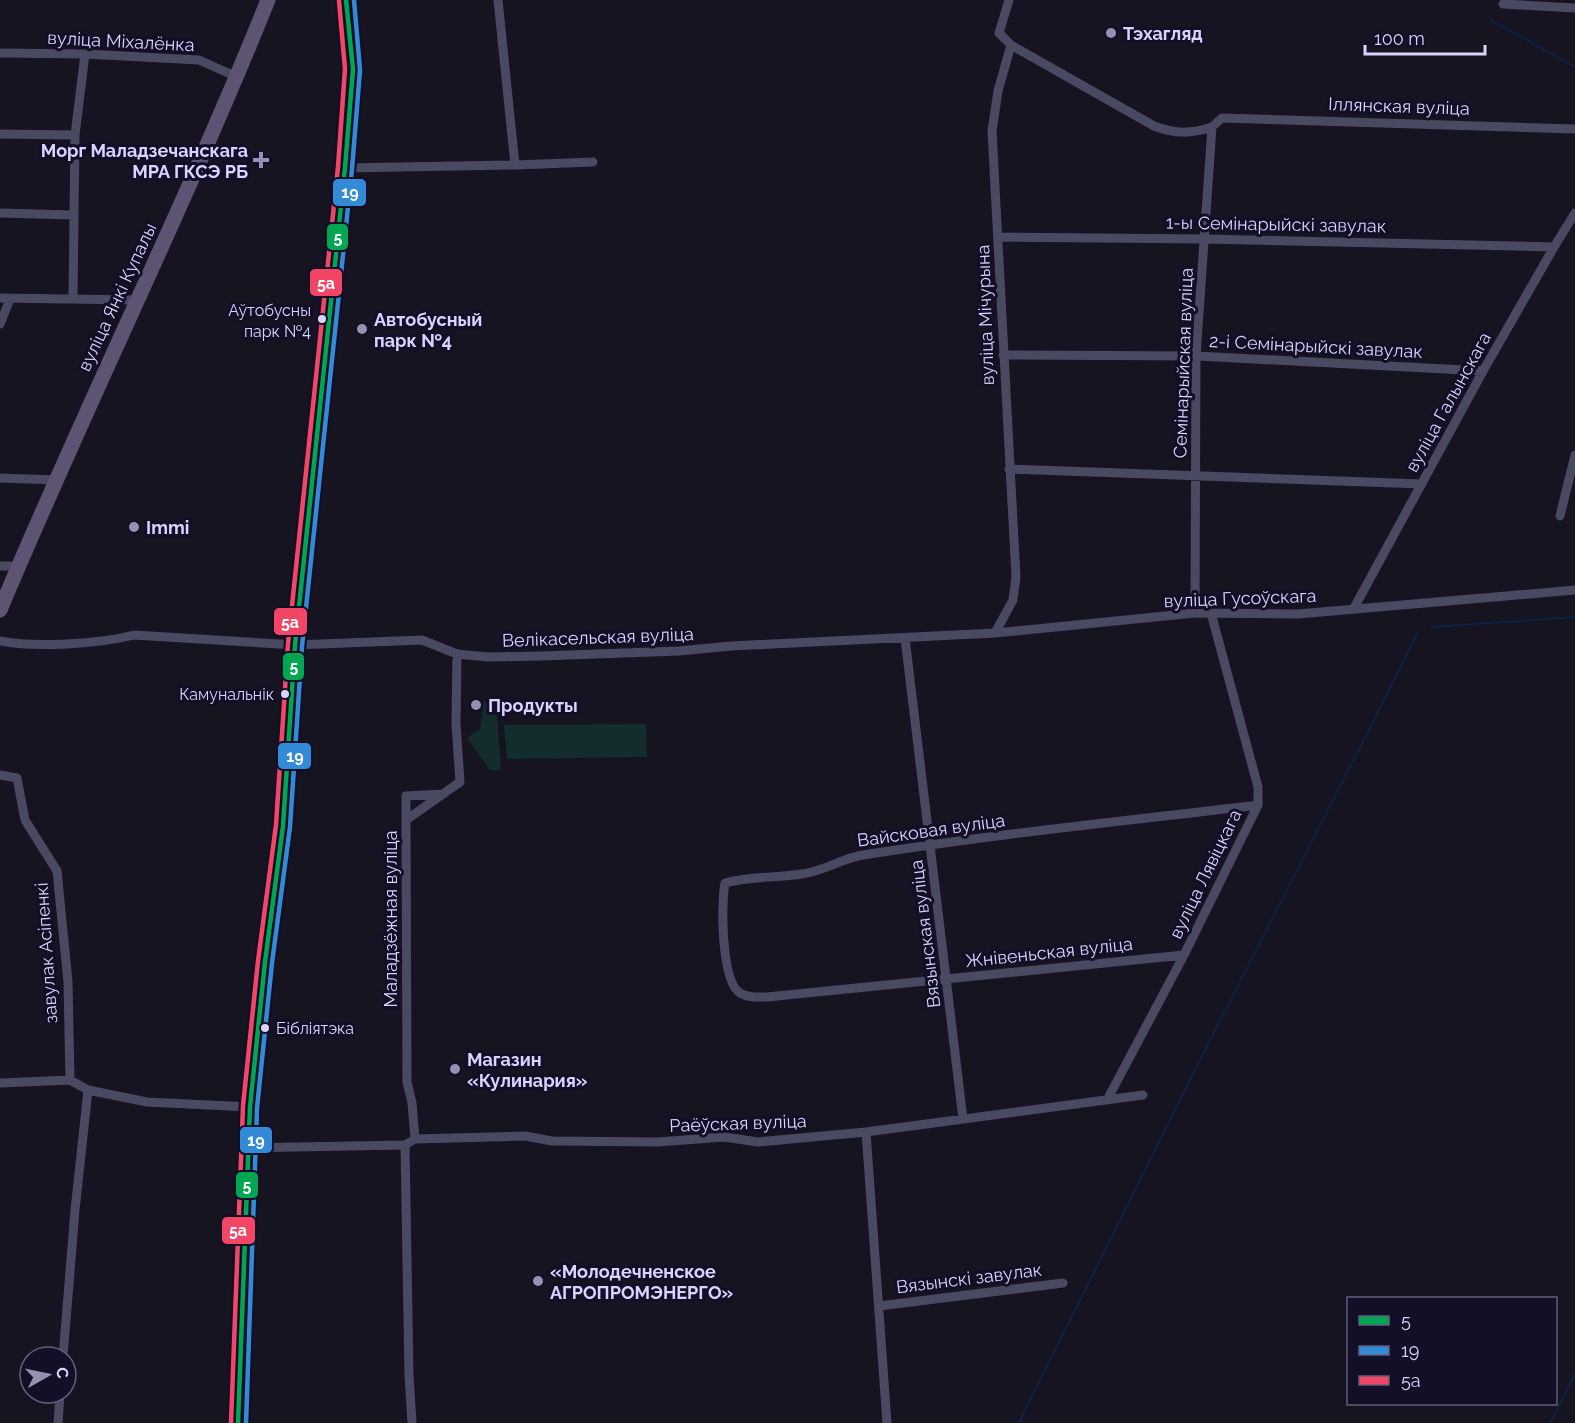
<svg xmlns="http://www.w3.org/2000/svg" width="1575" height="1423" font-family="Raleway,sans-serif">
<rect width="100%" height="100%" fill="#161421"/>
<path fill="#132c2d" d="M484 700 497 715 501 770H490L467 738 480 729Z
M646 724 647 757 507 759 504 725Z"/>
<g fill="none" stroke-linecap="round" stroke-linejoin="round">
<path stroke="#0d2144" stroke-width="2" d="M1491 20 1575 67
M1432 627 1575 617
M1019 1423 1187 1086 1418 633
M1550 1423 1575 1374"/>
<path stroke="#4a4962" stroke-width="9" d="M1009 0 999 33 1011 45 1154 126C1175 134 1191 134 1212 127
M1503 4 1575 8
M0 53 85 54 199 60 237 77
M0 134 75 135
M515 165 593 162
M345 168 515 165 498 0
M0 213 73 215
M999 237 1205 239 1554 247
M0 298 136 300
M73 298 75 135 85 54
M0 324 10 299
M1003 355 1196 356 1483 371
M1009 469 1422 484
M0 478 56 480
M1560 516 1575 455
M0 566H19
M1354 608 1483 371 1554 247 1575 213
M1195 613 1196 356 1212 127 1222 118 1575 129
M995 633 1013 600 1016 577 992 131 998 91 1011 45
M905 638 963 1119
M0 641C35 648 99 644 134 635L295 645 422 640 457 654 488 657 542 656 679 651 731 646 995 633 1195 613 1298 614 1575 590
M0 775 17 778 25 820 57 871 68 982 70 1080
M406 820V796L443 794
M1184 955 767 997C758 997 748 998 740 993 721 981 721 903 725 883 751 876 776 878 802 874 824 871 843 858 863 855 994 834 1126 821 1258 805
M0 1083 70 1080 88 1090 147 1102 250 1107
M1107 1100 1184 955 1258 805V787L1211 613
M866 1132 887 1423
M415 1139 412 1103 407 1082 406 820 460 782 456 724 457 654
M405 1145 415 1139 525 1136 552 1141 658 1142 724 1137 758 1142 866 1132 1143 1095
M405 1145 409 1375 412 1423
M247 1148 405 1145
M879 1306 1063 1283
M63 1357 75 1210 88 1090
M58 1423 60 1393
M238 1423 250 1107 265 962 283 826 295 645 345 168 353 69 346 0"/>
<path stroke="#5e5373" stroke-width="15" d="M0 610C86 405 185 206 268 0"/>
<defs>
<path id="bus-1" d="M238 1423 250 1107 265 962 283 826 295 645 345 168 353 69 346 0"/>
<path id="bus-2" d="M246 1423 257 1108 272 963 290 827 302 646 352 169 360 70 354 0"/>
<path id="bus-3" d="M231 1423 243 1106 258 961 276 825 288 644 338 167 345 69 339 1"/>
</defs>
<use href="#bus-1" stroke="#130f26" stroke-width="9"/>
<use href="#bus-2" stroke="#130f26" stroke-width="9"/>
<use href="#bus-3" stroke="#130f26" stroke-width="9"/>
<use href="#bus-1" stroke="#00a651" stroke-width="4.5"/>
<use href="#bus-2" stroke="#338bd7" stroke-width="4.5"/>
<use href="#bus-3" stroke="#f34667" stroke-width="4.5"/>
</g>
<g fill="#9591b1" stroke="#130f26" stroke-width="2">
<circle cx="1111" cy="33" r="6"/>
<path d="M258 151h6v6h6v6h-6v6h-6v-6h-6v-6h6z"/>
<circle cx="362" cy="329" r="6"/>
<circle cx="134" cy="527" r="6"/>
<circle cx="476" cy="705" r="6"/>
<circle cx="455" cy="1069" r="6"/>
<circle cx="538" cy="1281" r="6"/>
</g>
<g fill="#d9d4ff" stroke="#130f26" stroke-width="2">
<circle cx="322" cy="319" r="5"/>
<circle cx="285" cy="694" r="5"/>
<circle cx="265" cy="1028" r="5"/>
</g>
<g text-anchor="middle" dominant-baseline="central" stroke-width="6" stroke-linejoin="round" paint-order="stroke">
<g font-size="16" fill="#d9d4ff" stroke="#130f26" text-anchor="end">
<text x="311" y="310">Аўтобусны<tspan x="311" dy="21">парк №4</tspan></text>
<text x="274" y="694">Камунальнік</text>
<text x="276" y="1028" text-anchor="start">Бібліятэка</text>
</g>
<g font-size="18" font-weight="bold" fill="#d9d4ff" stroke="#130f26" text-anchor="start">
<text x="1123" y="33">Тэхагляд</text>
<text x="248" y="150" text-anchor="end">Морг Маладзечанскага<tspan x="248" dy="21">МРА ГКСЭ РБ</tspan></text>
<text x="374" y="319">Автобусный<tspan x="374" dy="21">парк №4</tspan></text>
<text x="146" y="527">Immi</text>
<text x="488" y="705">Продукты</text>
<text x="467" y="1059">Магазин<tspan x="467" dy="21">«Кулинария»</tspan></text>
<text x="550" y="1271">«Молодечненское<tspan x="550" dy="21">АГРОПРОМЭНЕРГО»</tspan></text>
</g>
<g font-size="18" fill="#d9d4ff" stroke="#130f26">
<text transform="translate(121 41) rotate(3)">вуліца Міхалёнка</text>
<text transform="translate(1399 106) rotate(2)">Іллянская вуліца</text>
<text transform="translate(1276 224) rotate(1)">1-ы Семінарыйскі завулак</text>
<text transform="translate(117 297) rotate(-65)">вуліца Янкі Купалы</text>
<text transform="translate(985 315) rotate(-92)">вуліца Мічурына</text>
<text transform="translate(1316 346) rotate(3)">2-і Семінарыйскі завулак</text>
<text transform="translate(1183 363) rotate(-88)">Семінарыйская вуліца</text>
<text transform="translate(1448 402) rotate(-61)">вуліца Галынскага</text>
<text transform="translate(1240 598) rotate(-2)">вуліца Гусоўскага</text>
<text transform="translate(598 637) rotate(-2)">Велікасельская вуліца</text>
<text transform="translate(931 830) rotate(-8)">Вайсковая вуліца</text>
<text transform="translate(1205 874) rotate(-64)">вуліца Лявіцкага</text>
<text transform="translate(390 919) rotate(-90)">Маладзёжная вуліца</text>
<text transform="translate(925 934) rotate(-97)">Вязынская вуліца</text>
<text transform="translate(1049 952) rotate(-6)">Жнівеньская вуліца</text>
<text transform="translate(46 953) rotate(-94)">завулак Асіпенкі</text>
<text transform="translate(738 1123) rotate(-2)">Раёўская вуліца</text>
<text transform="translate(969 1278) rotate(-7)">Вязынскі завулак</text>
</g>
</g>
<g stroke="#130f26" stroke-width="2">
<rect x="332" y="178" width="35" height="29" rx="6" fill="#338bd7"/>
<rect x="326" y="223" width="23" height="28" rx="6" fill="#00a651"/>
<rect x="309" y="268" width="34" height="29" rx="6" fill="#f34667"/>
<rect x="273" y="607" width="35" height="29" rx="6" fill="#f34667"/>
<rect x="282" y="652" width="23" height="29" rx="6" fill="#00a651"/>
<rect x="277" y="742" width="35" height="28" rx="6" fill="#338bd7"/>
<rect x="239" y="1126" width="34" height="28" rx="6" fill="#338bd7"/>
<rect x="235" y="1171" width="24" height="28" rx="6" fill="#00a651"/>
<rect x="221" y="1216" width="35" height="29" rx="6" fill="#f34667"/>
</g>
<g font-size="16" text-anchor="middle" font-weight="bold" fill="#fff">
<text x="350" y="198">19</text>
<text x="338" y="243">5</text>
<text x="326" y="289">5а</text>
<text x="290" y="628">5а</text>
<text x="294" y="672">5</text>
<text x="295" y="762">19</text>
<text x="256" y="1146">19</text>
<text x="247" y="1191">5</text>
<text x="238" y="1236">5а</text>
</g>
<rect x="1347" y="1297" width="210" height="108" fill="#130f26" stroke="#625e7d" stroke-width="1.5"/>
<rect x="1359" y="1316" width="30" height="9" fill="#00a651" stroke="#625e7d" stroke-width="1.5"/>
<text x="1401" y="1327" font-size="18" fill="#d9d4ff">5</text>
<rect x="1359" y="1346" width="30" height="9" fill="#338bd7" stroke="#625e7d" stroke-width="1.5"/>
<text x="1401" y="1357" font-size="18" fill="#d9d4ff">19</text>
<rect x="1359" y="1376" width="30" height="9" fill="#f34667" stroke="#625e7d" stroke-width="1.5"/>
<text x="1401" y="1387" font-size="18" fill="#d9d4ff">5а</text>
<g transform="translate(48 1375) rotate(81)"><circle r="28" fill="#130f26" stroke="#625e7d" stroke-width="1.5"/>
<path d="M0-4.5L10 22L0 15L-10 22Z" fill="#9591b1"/>
<text y="-9" font-size="16" font-weight="bold" text-anchor="middle" fill="#d9d4ff">С</text>
</g>
<path d="M1365 45v9h120v-9" fill="none" stroke="#d9d4ff" stroke-width="3"/>
<text x="1374" y="45" font-size="18" fill="#d9d4ff" stroke="#130f26" stroke-width="4.5" paint-order="stroke">100 m</text>
</svg>
